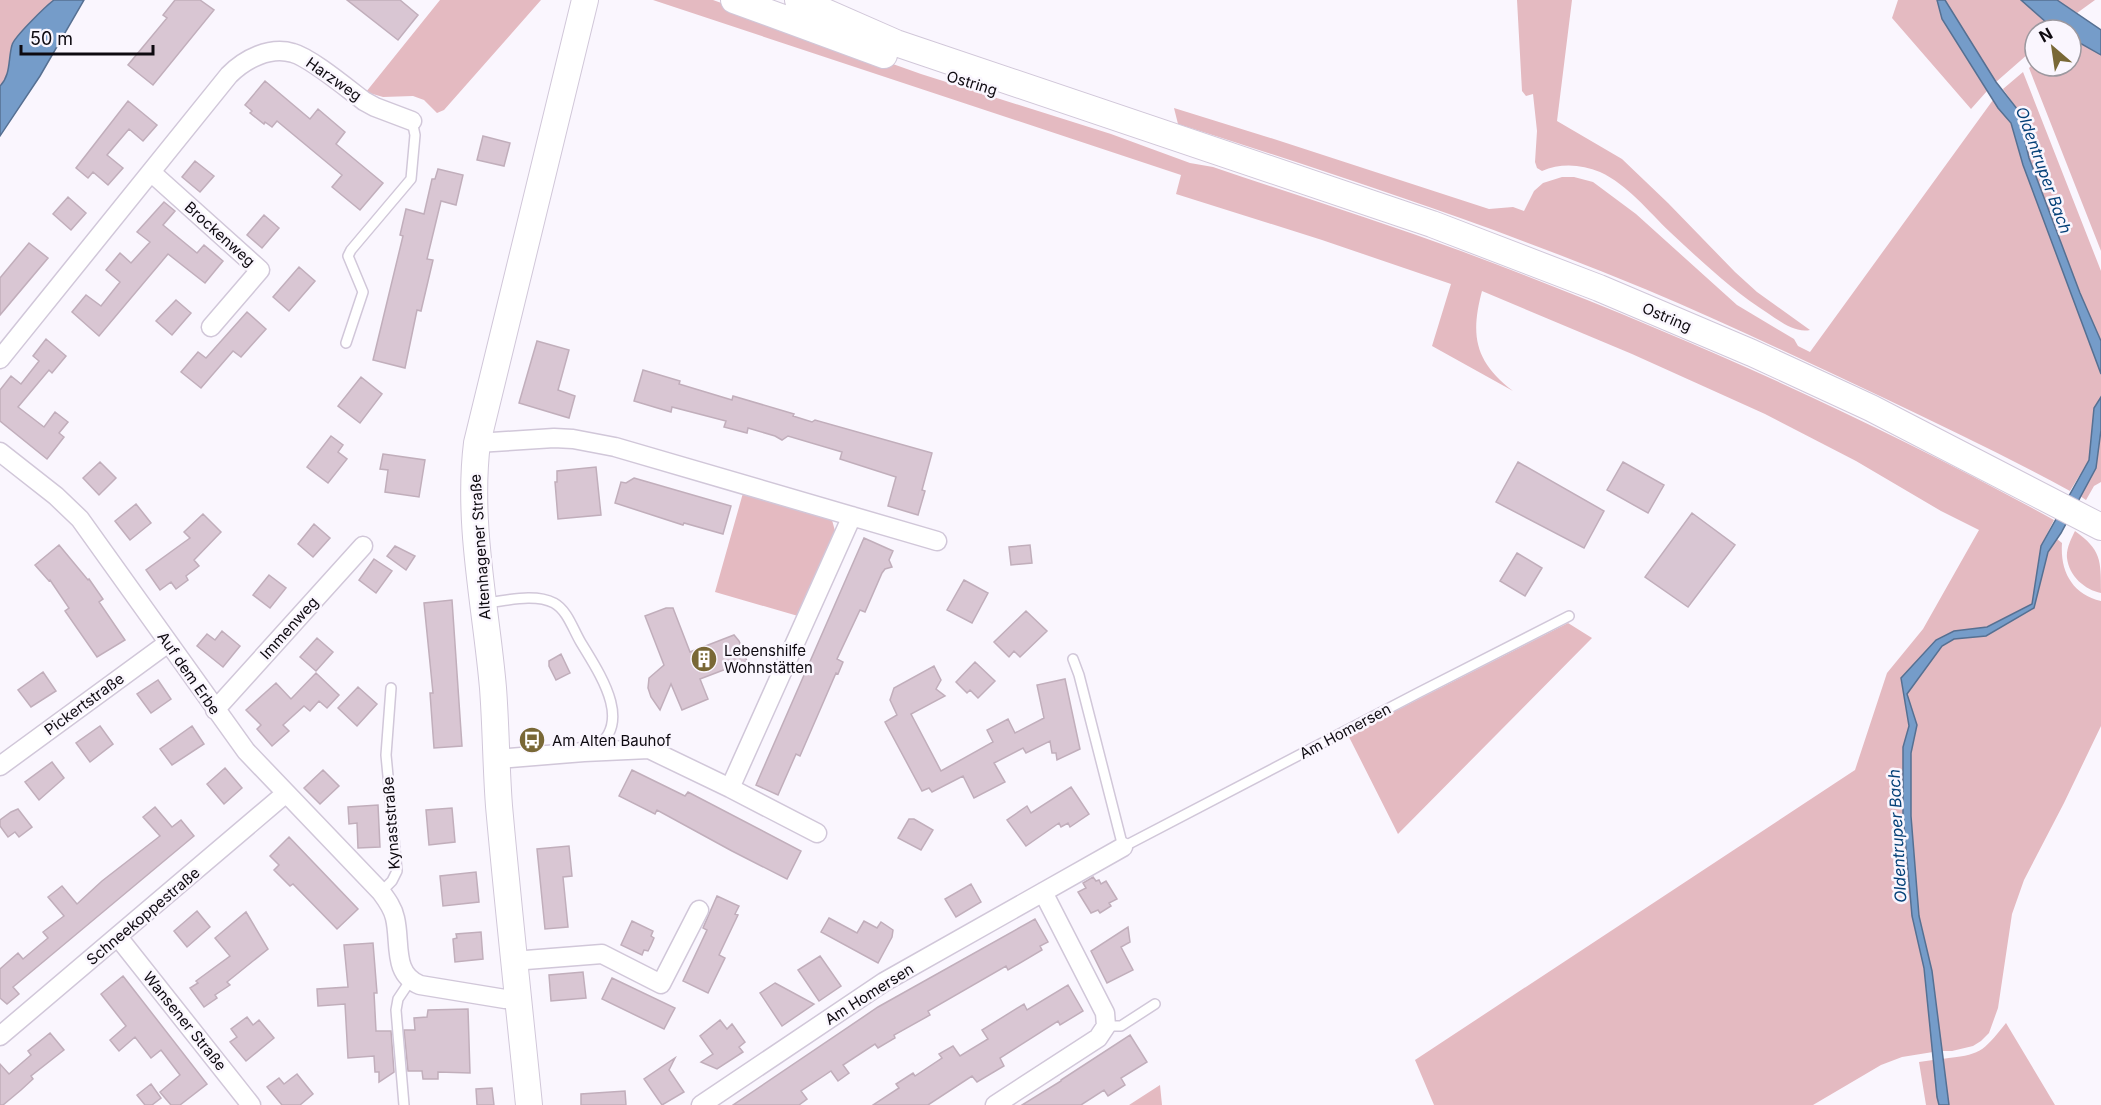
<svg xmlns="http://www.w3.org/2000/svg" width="2101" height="1105" font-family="Inter,sans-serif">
<rect width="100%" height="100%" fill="#faf6fe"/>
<path fill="#e4bac1" d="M0 0H54C46 6 14 36 12 45 8 59 11 75 0 86Z
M440 0H541L444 110 437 113 424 100 413 96 383 97 366 92Z
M653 0H713L921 74 1111 134 1190 163 1213 167C1296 195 1379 221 1461 251 1664 327 1864 415 2054 520L2041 546 2032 604 1987 627 1954 631 1901 678 1909 726 1903 747V814L1912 916 1924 968 1933 1052 1902 1057 1881 1065 1813 1105H1434L1415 1060 1855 770 1887 673 1923 629 1979 530 1941 511 1856 461 1765 414 1632 354 1482 291C1470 336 1475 362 1513 391L1432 346 1451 284 1322 240 1176 194 1181 175Z
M1517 0H1572L1557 121 1622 159 1668 203 1735 272 1757 292 1810 330C1795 333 1781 322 1769 314 1733 291 1701 261 1670 232 1648 211 1628 185 1600 172 1581 164 1560 163 1542 171L1537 168 1535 162 1537 131 1533 94 1526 96 1522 91Z
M1898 0H1937L1942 19 1987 91 1971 109 1892 18Z
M1945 0H2021L2055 30H2035V48L1996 82Z
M2057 0H2095L2077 13Z
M2071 38 2101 55V251L2029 68 2035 62V66H2071Z
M2023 72 2101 271V341L2080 293 2029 158 2018 110 2003 89Z
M1993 100 2011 123 2023 165 2101 374V397L2094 409 2089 460 2070 491C2010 458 1946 428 1884 398 1805 361 1726 323 1645 289 1493 226 1335 174 1178 124L1174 108 1277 140 1489 209 1513 207 1524 211 1534 191 1543 183 1562 177H1574L1593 182 1636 214 1737 305 1794 339 1798 346 1810 352Z
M2101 430V482L2094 486 2086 500 2080 496 2096 468Z
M743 493 832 520 835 531 798 616 715 592Z
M2075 531C2101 550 2101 559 2101 593 2085 590 2069 576 2067 558 2066 549 2071 539 2075 531Z
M2057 539 2062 543C2060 571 2072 594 2101 601V726L2064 803 2024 880 2012 914 1998 1008 1989 1033 1981 1041 1973 1046 1952 1051H1941L1932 971 1919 916 1911 816V753L1917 725 1907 694 1942 646 1954 639 1986 636 2034 608 2048 552Z
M1568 623 1592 638 1398 834 1348 735Z
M2006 1023 2055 1105H1949L1942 1059C1981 1054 1981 1054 2006 1023Z
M1933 1060 1939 1105H1926L1919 1062Z
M1160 1085 1162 1105H1129Z"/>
<path fill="#759cc9" stroke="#567092" stroke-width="1.5" d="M54 0H84L40 76 0 136V86C11 75 8 59 12 45 14 37 46 6 54 0Z
M1937 0H1945L1996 82 2018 110 2029 158 2080 293 2101 341V374L2023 165 2011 123 1998 108 1942 19Z
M2021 0H2057L2101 30V55L2071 38V30H2055Z
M2101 397V430L2096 468 2061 533 2048 552 2034 608 1986 636 1954 639 1942 646 1907 694 1917 725 1911 753V816L1919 916 1932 971 1949 1105H1939L1937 1097 1924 968 1912 916 1903 814V747L1909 726 1901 678 1936 640 1954 631 1987 627 2032 604 2041 546 2089 460 2094 408Z"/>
<path fill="#d9c6d3" stroke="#c1aebb" stroke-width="1.5" d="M175 0H200L214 10 153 85 128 65 167 18 163 15Z
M347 0H400L418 15 398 40Z
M265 81 310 119 318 109 345 132 336 144 383 183 360 210 332 187 342 175 277 121 272 127 265 122 264 124 250 113 252 111 245 105Z
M128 101 157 125 143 141 129 129 107 155 123 168 108 185 93 172 88 178 76 168Z
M483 136 510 143 504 166 477 160Z
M195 161 214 176 200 192 182 177Z
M438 169 463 175 456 205 441 201 427 259 433 260 421 311 417 310 405 368 373 360 403 236 400 235 406 209 424 214 432 179H435Z
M68 197 86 213 71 230 53 214Z
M164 202 175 211 163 225 197 253 204 245 223 261 205 283 168 254 99 336 72 312 86 295 101 306 120 282 106 270 120 253 131 263 150 242 137 232Z
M264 215 279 228 262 248 247 235Z
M29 243 48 258 0 315V278Z
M299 267 315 281 289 311 273 297Z
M176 300 191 313 172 335 156 321Z
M247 312 266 329 241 357 233 351 201 388 181 372 198 352 206 358Z
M46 339 66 356 52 373 49 370 18 407 44 427 55 412 68 422 59 433 64 437 47 459 0 421V390L11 376 21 384 39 361 33 356Z
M537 341 569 350 558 390 575 396 569 418 519 403Z
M643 370 680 381 679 384 732 400 733 396 794 414 793 416 812 422 815 420 932 453 922 490 925 491 918 515 888 506 896 477 840 459 842 452 788 436 782 440 775 436 748 428 747 433 724 427 726 421 672 407 671 412 634 401Z
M361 377 382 394 360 423 338 406Z
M331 436 343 445 338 452 347 459 328 483 307 467Z
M383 454 425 460 419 497 385 492 388 470 380 469Z
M100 462 116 478 99 495 83 478Z
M1518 462 1604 511 1584 548 1496 502Z
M1623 462 1664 485 1648 513 1607 490Z
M596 467 601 515 558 519 555 482H557V471Z
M634 478 731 506 723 534 684 523 683 525 615 503 621 482 626 483Z
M136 504 151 523 130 540 115 521Z
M1692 513 1735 545 1688 607 1645 577Z
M203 514 221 532 194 560 199 566 186 576 188 580 176 589 171 582 160 590 146 570 190 538 184 532Z
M314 524 330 538 313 557 298 544Z
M864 538 893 551 889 560 892 567 885 569 882 573 865 612 860 610 837 659 843 662 838 674 836 673 800 756 796 754 778 795 756 785Z
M59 545 88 580 89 579 103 599 99 602 125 640 97 657 65 611 69 608 50 580 49 581 35 565Z
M1030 545 1032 563 1011 565 1009 547Z
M395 546 415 556 406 570 387 556Z
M1517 553 1542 568 1525 596 1500 581Z
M374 559 392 571 376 593 359 580Z
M269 575 286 588 270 608 253 595Z
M964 580 988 593 972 623 947 610Z
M452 600 462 746 434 748 430 693H433L424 603Z
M666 608H673L690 652 734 635 739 641 747 661 700 679 708 699 682 710 671 684 660 710 651 697 648 688 649 678 664 665 645 616Z
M1026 611 1047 631 1020 657 1014 651 1009 657 994 642Z
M222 631 240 646 223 667 197 646 207 634 215 640Z
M317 638 333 652 316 671 300 657Z
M561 654 570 673 556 680 549 666V661Z
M975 662 995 681 978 698 970 690 967 693 956 682Z
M934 666 941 680 936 689 945 696 911 714 941 771 993 742 987 730 1008 719 1015 733 1044 718 1037 685 1065 679 1080 749 1057 760 1056 753H1052L1050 741 1026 753 1023 748 994 763 1005 782 974 798 963 776 932 792 929 788 922 791 885 722 897 715 890 700 894 688Z
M43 672 56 691 31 707 18 690Z
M316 673 339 695 327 708 319 701 310 711 304 706 283 725 289 731 272 746 257 729 261 725 246 710 276 683 291 699Z
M158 680 171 699 151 713 137 694Z
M358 687 377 704 357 726 338 708Z
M100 726 113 744 90 762 76 743Z
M192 726 204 744 172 765 160 749Z
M52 762 64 778 39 800 25 782Z
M225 768 242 788 224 804 207 784Z
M323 770 339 786 320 804 304 788Z
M632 770 685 796 688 792 801 851 787 879 732 851 657 810 655 814 619 796Z
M1071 787 1089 814 1070 827 1068 823 1061 827 1059 823 1026 846 1007 820 1027 806 1031 813Z
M378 805 380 847 358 848 357 823 349 824 348 807Z
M155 807 172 827 181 820 194 836 13 987 19 994 7 1004 0 998V969L18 953 23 959 48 938 43 932 64 916 48 897 62 886 77 904 102 881 160 836 143 817Z
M452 808 455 842 429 845 426 810Z
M18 809 32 827 19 837 15 832 8 837 0 826V820L11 812Z
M909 819H914L933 830 921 850 898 838Z
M289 837 358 909 337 929 293 884 290 886 274 870 279 865 270 856Z
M569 846 572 876 563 877 568 927 545 929 537 849Z
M476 872 479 902 443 906 440 876Z
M1093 877 1096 881 1099 880 1101 884 1106 881 1117 899 1109 903 1111 906 1100 913 1098 910 1091 913 1078 892 1086 888 1083 883Z
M971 884 981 902 956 917 945 899Z
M717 896 739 906 735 914 738 915 719 955 725 958 708 993 683 981 707 930 703 928Z
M197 911 210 927 187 947 174 931Z
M246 912 268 949 227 982 230 985 215 995 217 998 204 1007 190 988 198 983 196 981 230 956 215 938Z
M829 918 857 933 864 921 877 928 881 922 893 930 892 937 878 963 821 932Z
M1035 919 1048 942 1040 946 1042 950 1008 970 1006 966 928 1011 930 1015 894 1035 895 1038 878 1048 875 1044 843 1065 849 1073 838 1081 831 1071 801 1091 807 1099 799 1105H733L878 1007Z
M632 921 653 931 651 936 654 938 651 945 648 951 644 950 642 955 621 945Z
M1128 927 1130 942 1121 947 1133 970 1107 983 1091 951Z
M481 932 483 959 455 962 453 939 457 938 456 934Z
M373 943 377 993H374L376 1031H391L394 1072 379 1082V1072H375L374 1056 348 1058 345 1004 318 1006 317 989 348 987 344 945Z
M820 956 841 986 819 1001 798 970Z
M583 972 586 998 551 1001 549 975Z
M123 976 207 1084 180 1105H171L160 1092 180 1075 161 1050 151 1058 135 1037 119 1051 110 1040 126 1026 101 994Z
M612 978 675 1008 664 1029 602 999Z
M775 983 814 1004 782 1026 760 993Z
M1068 985 1083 1011 1060 1025 1058 1021 1000 1058 1004 1066 977 1082 972 1076 928 1105H873L899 1088 896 1084 913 1073 915 1076 942 1058 939 1054 953 1046 960 1056 988 1039 982 1030 1024 1004 1027 1010Z
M468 1009 470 1073 438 1072V1079H423L422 1071H408L404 1030H415L414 1018 427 1017 428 1010Z
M247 1017 253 1025 259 1020 274 1038 246 1061 230 1042 237 1037 231 1029Z
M720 1020 727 1029 732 1024 745 1042 739 1047 743 1052 717 1069 701 1062 713 1054 700 1036Z
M50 1033 64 1050 31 1076 33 1079 21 1090 3 1105H0V1064L9 1074 31 1055 28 1051Z
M1130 1035 1147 1062 1121 1078 1125 1085 1108 1096 1104 1090 1081 1105H1022L1061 1081V1080Z
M675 1058 669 1070 684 1092 662 1105 644 1079Z
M297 1074 313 1094 300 1105H282L267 1087 279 1078 284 1084Z
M151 1084 161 1098 152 1105H145L137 1095Z
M492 1088 494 1105H477L476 1089Z
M625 1091 626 1105H581V1094Z"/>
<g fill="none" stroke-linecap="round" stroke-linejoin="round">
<defs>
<path id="service" d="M346 343 363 292 348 256 351 250 411 179 415 135 412 121
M485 603C506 601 534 593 554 603 567 610 573 629 580 641 597 670 635 722 595 748
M1073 659 1079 675 1123 847 1418 693 1569 616
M381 892 392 881 397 871 386 755 391 688
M1106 1026H1121L1155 1004
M404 1105 396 1010 398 999 410 981"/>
<path id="minor" d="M152 173 260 270 211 327
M0 359 229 75C245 59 270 46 293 53 311 58 348 89 364 101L375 107 412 121
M477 443 554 438 573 439 615 447 937 541
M0 452 56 496 80 519 246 751 381 892C387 900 393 908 395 918 401 943 392 974 420 985L505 999 518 997
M215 710 363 546
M497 759 584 752 649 749 730 788 817 833
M0 766 168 643
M730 788 852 516
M118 937 251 1105
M513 961 602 954 661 984 699 910
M0 1036 285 794
M701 1105 884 982 1123 847
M995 1105 1098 1038 1106 1026 1105 1013 1043 892"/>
<path id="secondary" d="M734 0 884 55
M798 0 896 43 1432 224 1599 288 1752 353 1871 408 2101 527
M529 1105C519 1005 508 906 499 806 496 767 496 727 493 688 486 607 467 524 477 443L585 0"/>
</defs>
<use href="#service" stroke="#d1c7d9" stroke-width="12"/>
<use href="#minor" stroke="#d1c7d9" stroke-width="21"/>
<use href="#secondary" stroke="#d1c7d9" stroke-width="28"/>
<use href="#service" stroke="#fff" stroke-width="9"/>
<use href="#minor" stroke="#fff" stroke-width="18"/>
<use href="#secondary" stroke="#fff" stroke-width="26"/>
</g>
<defs>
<symbol id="building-disc" viewBox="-11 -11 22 22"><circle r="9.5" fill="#796836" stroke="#faf6fe"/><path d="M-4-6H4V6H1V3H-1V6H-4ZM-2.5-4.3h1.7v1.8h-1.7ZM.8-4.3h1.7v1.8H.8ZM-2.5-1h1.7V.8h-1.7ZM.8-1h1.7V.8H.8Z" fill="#fff"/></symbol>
<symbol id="bus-disc" viewBox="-11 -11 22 22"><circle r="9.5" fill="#796836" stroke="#faf6fe"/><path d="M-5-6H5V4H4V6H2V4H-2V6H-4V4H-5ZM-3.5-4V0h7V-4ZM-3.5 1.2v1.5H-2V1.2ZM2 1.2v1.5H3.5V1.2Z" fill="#fff"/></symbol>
</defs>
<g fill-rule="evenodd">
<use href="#building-disc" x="689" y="644" width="30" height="30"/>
<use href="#bus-disc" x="517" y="725" width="30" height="30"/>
</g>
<g text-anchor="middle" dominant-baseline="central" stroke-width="5" stroke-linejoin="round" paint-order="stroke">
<g font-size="15" fill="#0e0a10" stroke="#faf6fe">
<text transform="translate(334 79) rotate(35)">Harzweg</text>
<text transform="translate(972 83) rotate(17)">Ostring</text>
<text transform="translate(220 234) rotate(42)">Brockenweg</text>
<text transform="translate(1667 317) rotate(23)">Ostring</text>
<text transform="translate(480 547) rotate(-94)">Altenhagener Straße</text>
<text transform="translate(289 628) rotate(-48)">Immenweg</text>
<text transform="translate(189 673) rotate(55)">Auf dem Erbe</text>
<text transform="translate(84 704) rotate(-36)">Pickertstraße</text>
<text transform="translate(1345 731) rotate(-28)">Am Homersen</text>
<text transform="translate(391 823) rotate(-94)">Kynaststraße</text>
<text transform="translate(143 916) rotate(-40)">Schneekoppestraße</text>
<text transform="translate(869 994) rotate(-32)">Am Homersen</text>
<text transform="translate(185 1021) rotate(51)">Wansener Straße</text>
</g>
<g font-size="15" fill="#0e0a10" stroke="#faf6fe" text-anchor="start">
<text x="724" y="650">Lebenshilfe<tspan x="724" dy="17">Wohnstätten</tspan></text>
<text x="552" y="740">Am Alten Bauhof</text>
</g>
<g font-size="16" font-style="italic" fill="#044078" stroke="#faf6fe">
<text transform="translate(2044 170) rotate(70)">Oldentruper Bach</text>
<text transform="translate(1897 836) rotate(-93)">Oldentruper Bach</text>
</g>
</g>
<g transform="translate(2053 48) rotate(331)"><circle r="28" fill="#faf6fe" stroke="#9c989f" stroke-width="1.5"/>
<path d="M0-4.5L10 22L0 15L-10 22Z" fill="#796836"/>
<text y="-9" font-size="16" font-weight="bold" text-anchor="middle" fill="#0e0a10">N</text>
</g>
<path d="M21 45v9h132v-9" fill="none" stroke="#0e0a10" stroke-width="3"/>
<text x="30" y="45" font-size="18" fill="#0e0a10" stroke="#faf6fe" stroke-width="4.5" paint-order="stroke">50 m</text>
</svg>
